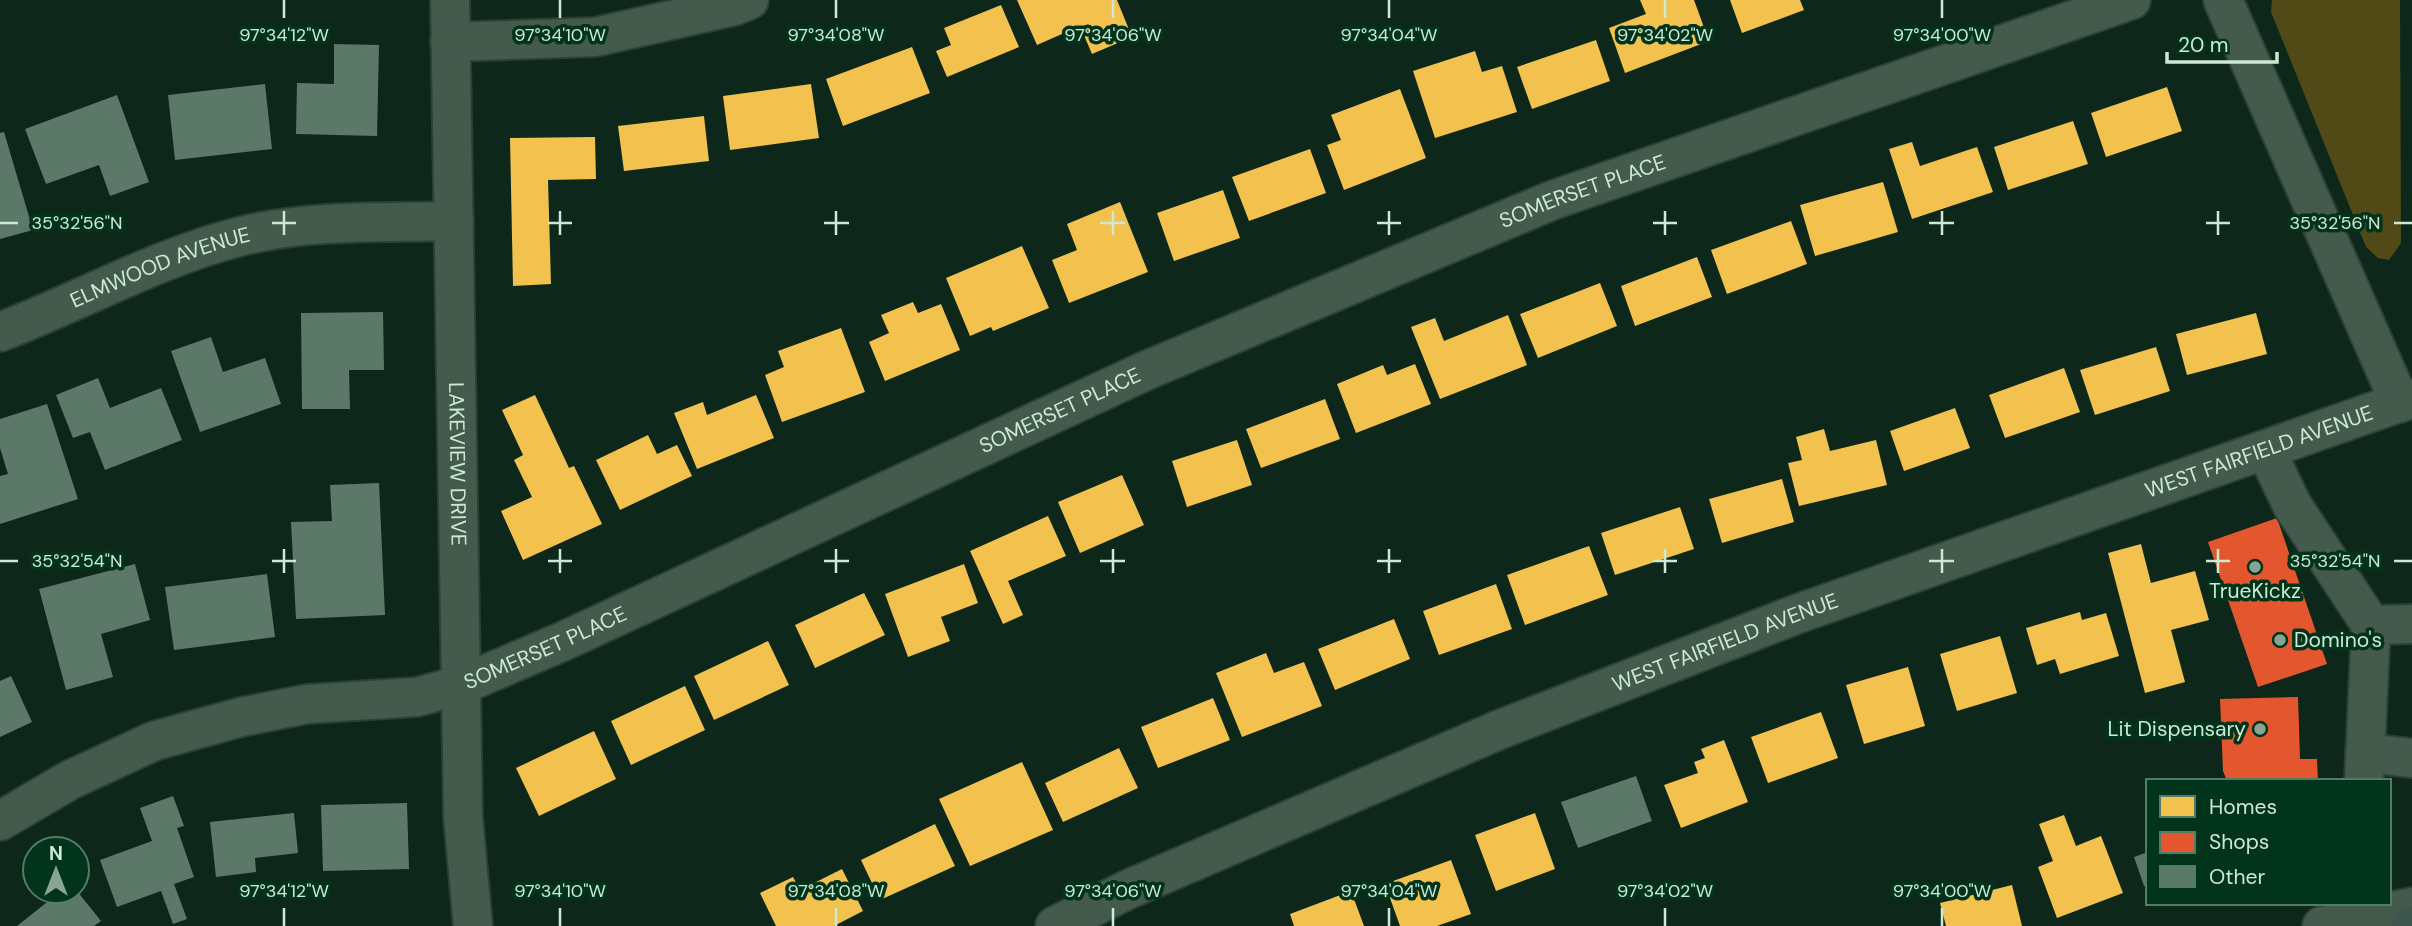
<svg xmlns="http://www.w3.org/2000/svg" width="2412" height="926" font-family="'DM Sans',sans-serif">
<rect width="100%" height="100%" fill="#0d281b"/>
<path fill="#514a17" d="M2272 0H2400L2401 243 2389 260 2378 258 2366 247 2271 12Z"/>
<path fill="#f2c14e" d="M1017 0H1117L1132 37 1092 54 1080 26 1037 45Z
M1640 0H1694L1709 41 1625 73 1609 28 1646 14Z
M1730 0H1800L1804 10 1742 33Z
M1001 5 1019 47 947 77 936 51 951 45 944 28Z
M1596 40 1610 81 1532 109 1517 67Z
M912 47 930 93 843 126 826 79Z
M1475 51 1482 72 1502 66 1517 112 1435 138 1413 71Z
M811 84 819 138 730 150 723 96Z
M2167 87 2182 131 2106 157 2091 113Z
M1400 89 1426 158 1344 190 1327 145 1341 140 1331 115Z
M704 116 709 161 624 171 618 126Z
M2073 121 2088 164 2008 190 1994 147Z
M595 137 596 179 548 180 551 284 513 286 510 138Z
M1912 142 1920 166 1977 147 1993 192 1912 219 1889 149Z
M1310 149 1326 193 1249 221 1232 177Z
M1883 182 1898 232 1815 256 1800 205Z
M1223 190 1240 238 1174 261 1157 213Z
M1120 202 1148 272 1069 303 1052 260 1077 250 1067 224Z
M1791 221 1807 264 1727 294 1711 250Z
M1022 246 1049 308 993 331 991 327 970 336 946 278Z
M1697 257 1712 297 1635 326 1621 286Z
M1600 283 1617 326 1538 358 1520 314Z
M913 302 918 313 941 304 960 350 885 381 869 342 889 333 881 315Z
M2256 313 2267 354 2187 375 2176 334Z
M1508 315 1527 365 1440 399 1411 327 1435 318 1444 341Z
M841 328 865 392 782 422 765 375 784 367 778 351Z
M2156 347 2170 391 2095 415 2080 370Z
M1415 364 1431 404 1356 433 1337 384 1383 365 1387 375Z
M2064 368 2080 412 2005 438 1989 395Z
M535 395 569 468 574 466 602 524 523 560 501 511 532 497 514 460 523 455 502 410Z
M756 395 774 438 697 469 674 413 703 402 707 415Z
M1325 399 1340 439 1261 468 1246 429Z
M1955 408 1970 448 1904 471 1890 431Z
M1824 429 1830 451 1876 440 1887 485 1799 506 1788 463 1802 460 1796 437Z
M648 435 657 454 677 445 692 476 620 510 596 460Z
M1237 440 1252 485 1187 507 1172 461Z
M1122 475 1144 525 1080 553 1058 502Z
M1782 479 1794 522 1722 543 1709 499Z
M1680 507 1694 549 1615 575 1601 533Z
M1048 516 1066 556 1008 581 1023 615 1003 624 970 551Z
M2141 544 2151 583 2195 571 2209 620 2171 630 2185 682 2145 693 2108 553Z
M1589 546 1608 595 1525 625 1507 575Z
M964 564 978 603 941 617 950 641 908 657 885 594Z
M1496 584 1512 629 1439 655 1423 611Z
M864 593 885 635 815 668 795 625Z
M2080 612 2082 620 2106 613 2119 656 2060 674 2055 659 2037 665 2026 628Z
M1394 619 1410 659 1335 690 1318 649Z
M2000 636 2017 693 1957 711 1940 654Z
M768 641 789 685 714 720 694 676Z
M1266 653 1274 673 1304 662 1322 706 1242 737 1216 673Z
M1908 667 1925 726 1864 744 1846 685Z
M685 686 705 730 631 765 611 721Z
M1213 698 1230 740 1158 768 1141 727Z
M1821 712 1838 758 1768 783 1751 737Z
M594 731 616 779 539 816 516 768Z
M1724 740 1748 802 1681 828 1664 785 1698 773 1694 762 1705 758 1701 749Z
M1119 748 1138 788 1063 822 1045 783Z
M1022 762 1053 830 970 866 939 799Z
M1535 813 1555 869 1496 891 1475 835Z
M2064 815 2076 846 2101 836 2123 893 2057 918 2038 867 2053 861 2039 824Z
M935 824 955 866 880 900 861 860Z
M1451 860 1471 914 1437 926H1400L1385 884Z
M842 869 863 911 834 926H776L760 893 793 877 800 890Z
M2012 885 2022 926H1946L1940 903Z
M1351 891 1364 926H1294L1290 914Z"/>
<path fill="#e4572e" d="M2277 518 2327 664 2258 687 2208 542Z
M2298 697 2300 759H2317L2318 781H2227L2223 771 2220 699Z"/>
<path fill="#5c7869" d="M334 44 379 45 377 136 296 134 297 83 334 84Z
M265 84 272 149 175 160 168 95Z
M117 95 149 182 110 196 99 165 46 184 25 129Z
M4 132 33 230 0 239V133Z
M383 312 384 370H349L350 409H302L301 313Z
M211 337 223 372 265 358 281 404 200 432 171 351Z
M98 378 110 408 161 388 182 440 105 470 90 432 73 438 56 395Z
M47 404 78 499 0 524V476L8 474 0 448V419Z
M379 483 385 615 296 619 291 522 332 521 330 485Z
M135 564 150 620 101 634 113 677 66 690 39 589Z
M267 574 275 637 174 650 165 587Z
M11 676 32 722 0 737V681Z
M1636 776 1652 821 1578 848 1561 802Z
M173 796 184 826 177 828 194 877 174 884 187 919 173 924 161 891 117 907 100 860 152 841 140 808Z
M407 803 409 869 323 871 321 805Z
M294 813 298 853 255 858 256 872 216 877 210 822Z
M2148 852V885L2144 886 2134 857Z
M61 891H77L101 921 94 926H17Z"/>
<g fill="none" stroke-linecap="round" stroke-linejoin="round">
<defs>
<g id="minor">
<path id="s1" d="M450 0 463 816 473 926"/>
<path d="M2223 0 2400 403"/>
<path d="M450 42 595 37 734 6 749 0"/>
<path id="s2" d="M0 332C81 301 158 257 242 236 311 219 384 223 454 221"/>
<path d="M2266 450 2292 505 2371 625 2412 624"/>
<path d="M2365 753 2412 758"/>
<path d="M2364 781 2371 625"/>
<path id="s3" d="M0 821 70 780 154 741 241 717 307 704 417 697 461 685 566 640 1145 371 1553 200 2131 0"/>
<path id="s4" d="M1055 926 1129 889 1501 729 1797 614 2412 398"/>
<path d="M2322 926 2412 907"/>
</g>
<path id="major" d="M2411 926 2412 925"/>
</defs>
<use href="#minor" stroke="#2d4035" stroke-width="42"/>
<use href="#major" stroke="#2d4035" stroke-width="42"/>
<use href="#minor" stroke="#435a4d" stroke-width="38"/>
<use href="#major" stroke="#3d574f" stroke-width="38"/>
</g>
<path fill="none" stroke="#cbe9d5" stroke-width="2.5" d="M284 0V18M560 0V18M836 0V18M1113 0V18M1389 0V18M1665 0V18M1942 0V18M284 211V235M560 211V235M836 211V235M1113 211V235M1389 211V235M1665 211V235M1942 211V235M2218 211V235M0 223H18M272 223H296M548 223H572M824 223H849M1100 223H1125M1377 223H1401M1653 223H1677M1929 223H1954M2206 223H2230M2394 223H2412M284 549V573M560 549V573M836 549V573M1113 549V573M1389 549V573M1665 549V573M1942 549V573M2218 549V573M0 561H18M272 561H296M548 561H572M824 561H849M1100 561H1125M1377 561H1401M1653 561H1677M1929 561H1954M2206 561H2230M2394 561H2412M284 908V926M560 908V926M836 908V926M1113 908V926M1389 908V926M1665 908V926M1942 908V926"/>
<g fill="#88a594" stroke="#02331b" stroke-width="2.5">
<circle cx="2255" cy="567" r="7"/>
<circle cx="2280" cy="640" r="7"/>
<circle cx="2260" cy="729" r="7"/>
</g>
<g text-anchor="middle" dominant-baseline="central" stroke-width="7" stroke-linejoin="round" paint-order="stroke">
<g font-size="21" fill="#cbe9d5" stroke="#02331b">
<text stroke="none"><textPath href="#s3" startOffset="1713">SOMERSET PLACE</textPath></text>
<text stroke="none"><textPath href="#s2" startOffset="173">ELMWOOD AVENUE</textPath></text>
<text stroke="none"><textPath href="#s3" startOffset="1146">SOMERSET PLACE</textPath></text>
<text stroke="none"><textPath href="#s4" startOffset="1295">WEST FAIRFIELD AVENUE</textPath></text>
<text stroke="none"><textPath href="#s1" startOffset="464">LAKEVIEW DRIVE</textPath></text>
<text stroke="none"><textPath href="#s4" startOffset="728">WEST FAIRFIELD AVENUE</textPath></text>
<text stroke="none"><textPath href="#s3" startOffset="579">SOMERSET PLACE</textPath></text>
</g>
<g font-size="21" fill="#cbe9d5" stroke="#02331b">
<text x="2255" y="591">TrueKickz</text>
<text x="2294" y="640" text-anchor="start">Domino's</text>
<text x="2246" y="729" text-anchor="end">Lit Dispensary</text>
</g>
</g>
<g font-size="18" text-anchor="middle" fill="#cbe9d5" stroke="#02331b" stroke-width="7" stroke-linejoin="round" paint-order="stroke">
<text x="284" y="41">97°34'12"W</text>
<text x="560" y="41">97°34'10"W</text>
<text x="836" y="41">97°34'08"W</text>
<text x="1113" y="41">97°34'06"W</text>
<text x="1389" y="41">97°34'04"W</text>
<text x="1665" y="41">97°34'02"W</text>
<text x="1942" y="41">97°34'00"W</text>
<text x="77" y="229">35°32'56"N</text>
<text x="2335" y="229">35°32'56"N</text>
<text x="77" y="567">35°32'54"N</text>
<text x="2335" y="567">35°32'54"N</text>
<text x="284" y="897">97°34'12"W</text>
<text x="560" y="897">97°34'10"W</text>
<text x="836" y="897">97°34'08"W</text>
<text x="1113" y="897">97°34'06"W</text>
<text x="1389" y="897">97°34'04"W</text>
<text x="1665" y="897">97°34'02"W</text>
<text x="1942" y="897">97°34'00"W</text>
</g>
<rect x="2146" y="779" width="245" height="126" fill="#02331b" stroke="#527c65" stroke-width="2"/>
<rect x="2160" y="796" width="35" height="21" fill="#f2c14e" stroke="#527c65" stroke-width="2"/>
<text x="2209" y="814" font-size="21" fill="#cbe9d5">Homes</text>
<rect x="2160" y="832" width="35" height="21" fill="#e4572e" stroke="#527c65" stroke-width="2"/>
<text x="2209" y="849" font-size="21" fill="#cbe9d5">Shops</text>
<rect x="2160" y="866" width="35" height="21" fill="#5c7869" stroke="#527c65" stroke-width="2"/>
<text x="2209" y="884" font-size="21" fill="#cbe9d5">Other</text>
<g transform="translate(56 870)"><circle r="33" fill="#02331b" stroke="#527c65" stroke-width="2"/>
<path d="M0-5L12 26L0 18L-12 26Z" fill="#88a594"/>
<text y="-10" font-size="19" font-weight="bold" text-anchor="middle" fill="#cbe9d5">N</text>
</g>
<path d="M2167 52v10h110v-10" fill="none" stroke="#cbe9d5" stroke-width="3.5"/>
<text x="2178" y="52" font-size="21" fill="#cbe9d5" stroke="#02331b" stroke-width="5" paint-order="stroke">20 m</text>
</svg>
